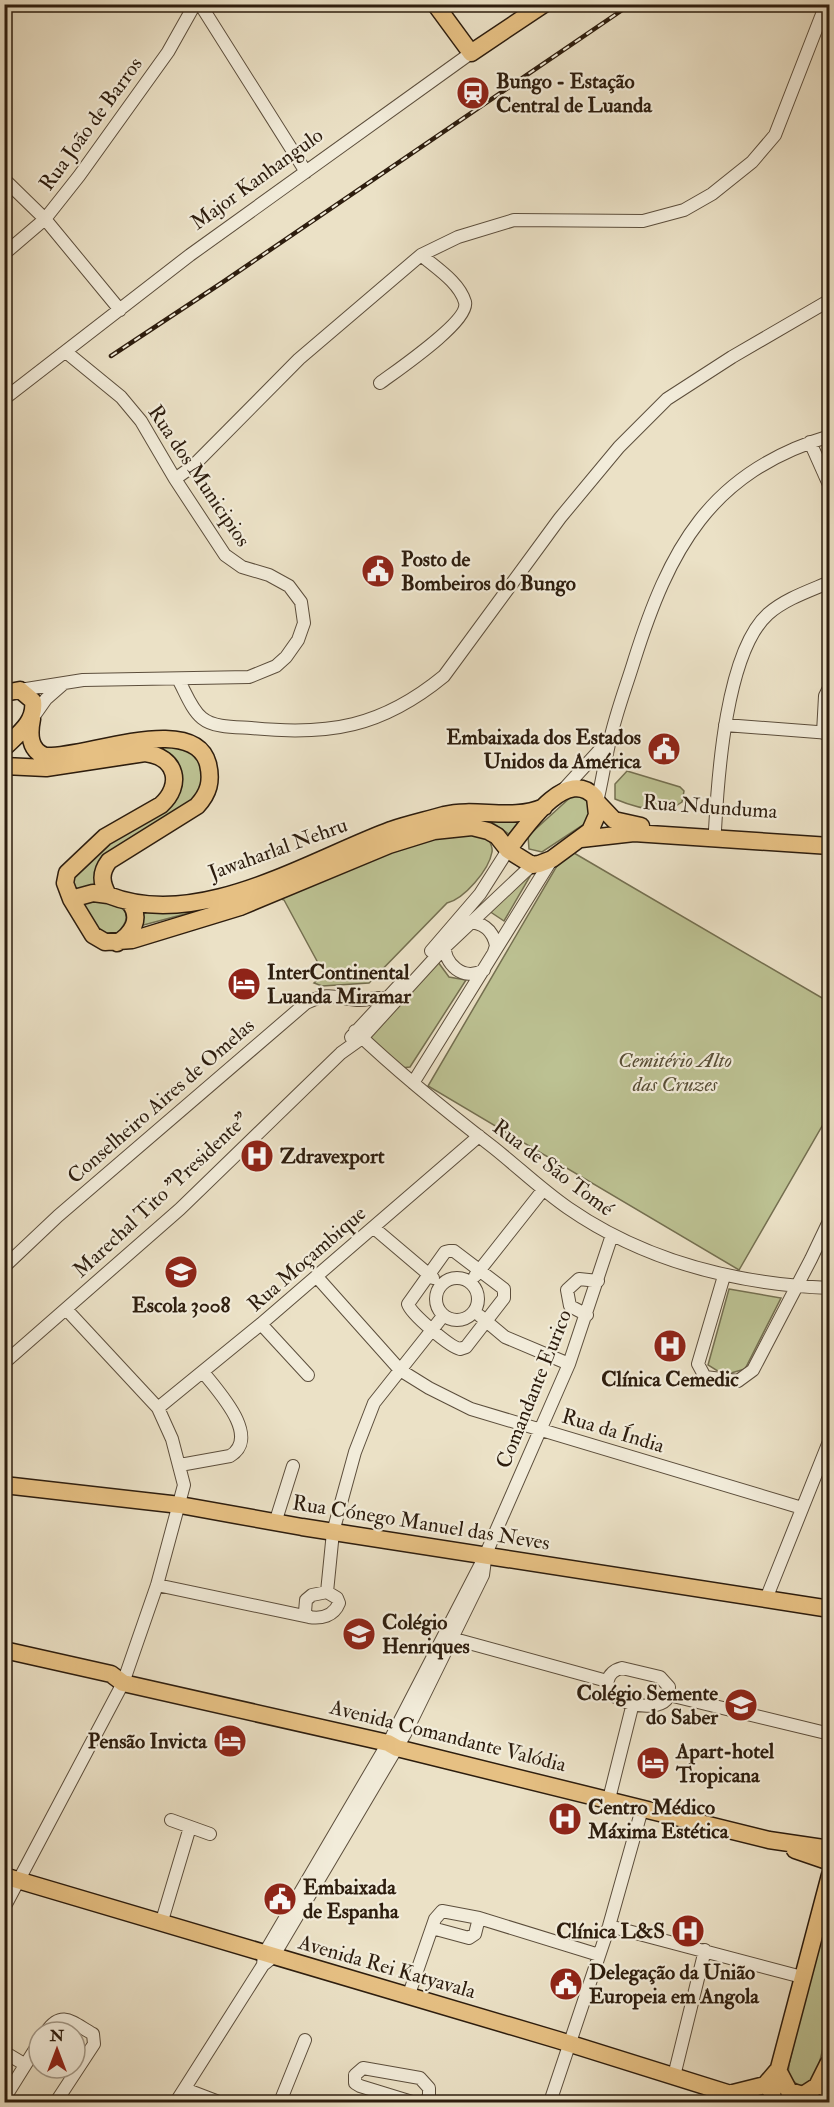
<svg xmlns="http://www.w3.org/2000/svg" width="834" height="2107" font-family="'IM FELL Double Pica',serif">
<rect width="100%" height="100%" fill="#ebe1c6"/>
<filter id="stains"><feTurbulence type="fractalNoise" baseFrequency=".00333" numOctaves="4"/><feColorMatrix values="0 0 0 0 .2 0 0 0 0 .09 0 0 0 0 .02 0 0 0 .5 -.17"/></filter>
<radialGradient id="worn" r=".72"><stop offset=".6" stop-color="#630" stop-opacity="0"/><stop offset="1" stop-color="#630" stop-opacity=".3"/></radialGradient>
<path fill="#bcc192" stroke="#746f50" stroke-width="1.5" d="M166 742 193 750C207 772 208 785 188 804L99 862C94 874 94 880 101 890L79 891 69 886 82 861 175 793 151 748Z
M627 771 680 787 684 791 682 802C664 816 634 807 615 799V784Z
M573 795 591 798 589 821 542 852 529 849 528 836Z
M528 817 509 834 493 823 474 820 230 902 136 927V911L184 906 426 823Z
M461 831 488 838C490 842 493 847 492 852 489 870 464 899 447 903L369 983 322 986 314 983 324 974 284 900 275 897 382 850Z
M574 853 829 1002V1114L739 1270 428 1086 558 864Z
M536 866 504 921 489 911Z
M89 900C114 903 142 907 116 935L103 936 84 910 85 903Z
M438 962 449 977 466 980 410 1067 401 1068 371 1041 369 1033Z
M729 1289 781 1298 745 1369 724 1375 708 1365Z
M829 1900V2023L816 2077 804 2086H799L788 2076 789 2064Z"/>
<g fill="none" stroke-linecap="round" stroke-linejoin="round">
<defs>
<path id="minor" d="M200 4 306 172
M4 179 45 219 120 310
M4 254 45 219 79 176 168 52 195 4
M4 295V299
M380 383C396 371 470 321 465 302 459 282 436 268 421 255
M4 399 190 255 471 53
M810 442 830 487
M175 479 193 466 299 359 421 255 458 237 514 220 643 221 684 210 712 194 752 162 775 135 826 4
M178 679C185 691 191 709 202 718 214 728 236 727 251 728 329 736 382 727 444 676L560 518 619 447 667 399 732 357 830 300
M20 690 83 680 249 677 276 666 286 657 298 640 304 623 301 602 289 586 269 575 242 567 225 555 175 479 141 421 121 397 66 352
M34 716 46 699 62 685
M725 725 830 733
M823 733 825 696 830 686
M563 790 607 742
M597 802C602 782 605 760 610 740 616 713 626 687 634 661 669 550 709 472 830 436
M715 830C718 775 726 652 768 614 785 599 809 591 830 582
M464 922C481 921 493 929 496 946L494 952
M444 943C444 964 463 982 484 970
M431 951 480 894 508 850
M355 1031C399 1073 446 1111 494 1148 519 1168 542 1190 568 1208 646 1262 736 1284 830 1288
M351 1037 405 979
M413 1083 552 859
M374 1228 433 1278
M449 1251H454L504 1289V1298L466 1347 460 1349C450 1347 411 1314 408 1304L445 1252Z
M4 1267 58 1216 306 1003C331 991 334 998 357 1000 372 1001 380 993 394 1003
M475 1276 543 1190
M724 1276 698 1364 705 1377 738 1381 753 1370 811 1259 830 1219
M317 1277 400 1370 429 1388 471 1409 802 1508
M436 1299a21 21 0 1 1 42 0a21 21 0 1 1-42 0Z
M587 1315 570 1306 567 1290 579 1279 598 1281
M480 1316 505 1337 569 1364
M261 1324 308 1375
M4 1363 180 1209 341 1053 362 1038 444 948 532 865
M158 1408 261 1324 479 1136
M180 1465 230 1456C262 1437 217 1390 203 1372
M275 1523 293 1466
M157 1585 309 1617C321 1619 334 1616 339 1603L337 1598 327 1592 312 1595 306 1600 305 1612 309 1617
M327 1592 333 1532 355 1452 374 1403 443 1316
M766 1599 830 1439
M447 1637 607 1681
M622 1668 660 1677 669 1687 666 1700C654 1713 602 1703 608 1680 610 1673 614 1670 622 1668Z
M669 1695 830 1734
M609 1799 633 1703
M171 1820 210 1834
M4 1908 123 1683 157 1585 184 1485 172 1439 158 1408 66 1309
M161 1924 190 1827
M609 1926 802 1977
M432 1928 469 1938 475 1934 479 1918
M263 1965 264 1954 392 1736 485 1556 569 1364 612 1235
M408 1997 435 1919 442 1911 479 1918 599 1955
M46 2032C62 2009 73 2023 93 2034L94 2044 56 2102
M4 2052 24 2064
M674 2076 705 1950
M185 2089 219 2102
M4 2099 39 2043
M176 2102 263 1965 273 1957 405 1734 483 1575 485 1560
M280 2102 305 2040
M412 2102 360 2086 355 2083V2075L363 2068 420 2078 429 2088V2096L425 2102
M550 2102 609 1926 642 1809"/>
<path id="major" d="M435 4 471 53 544 4
M4 693 20 690 33 701C36 722 18 734 4 748
M32 719C29 734 29 750 45 756 83 759 194 711 208 764 212 781 209 793 197 806L109 861C100 873 101 882 108 895 198 931 308 861 391 830 409 824 427 820 444 815 477 807 512 821 544 807
M4 766 46 768 145 753C177 757 183 785 161 805L105 837 67 873 65 883 71 899 93 935 105 942 132 940 240 907 389 845 434 831 472 827 488 831 497 836 508 850 532 865 539 864 552 859 590 831 597 815 595 797C566 765 524 829 508 850
M597 802 614 820 641 826
M581 839 634 833 830 846
M71 899 93 893 108 895
M117 943C132 934 142 919 130 903
M4 1485 180 1505 302 1527 830 1609
M4 1650 111 1674 123 1683 388 1743 397 1748 769 1840 830 1849
M795 1850 830 1862
M4 1876 558 2040 756 2102
M778 2070 789 2091 803 2095 817 2086 828 2064
M827 2071 829 2102
M733 2093 765 2085 777 2071
M770 2102 830 1875"/>
</defs>
<use href="#minor" stroke="#5c4e3c" stroke-width="14"/>
<use href="#major" stroke="#2d1d0e" stroke-width="19"/>
<use href="#minor" stroke="#f2ecda" stroke-width="12"/>
<use href="#major" stroke="#e6c083" stroke-width="16"/>
<defs>
<path id="rail" d="M111 356 223 282 631 4"/>
</defs>
<use href="#rail" stroke="#2d1d0e" stroke-width="4.5"/>
<use href="#rail" stroke="#f2ecda" stroke-width="2" stroke-dasharray="7" stroke-linecap="butt"/>
</g>
<defs>
<symbol id="station-disc" viewBox="-11 -11 22 22"><circle r="9.5" fill="#8f2418" stroke="#f2ecda"/><path d="M-3-6H3Q5-6 5-4V2Q5 4 3 4L4.5 6H3L1.5 4h-3L-3 6H-4.5L-3 4Q-5 4-5 2V-4Q-5-6-3-6ZM-3.5-4v3h7v-3ZM-3.5 1v1.5H-2V1ZM2 1v1.5H3.5V1Z" fill="#fff"/></symbol>
<symbol id="civic-disc" viewBox="-11 -11 22 22"><circle r="9.5" fill="#8f2418" stroke="#f2ecda"/><path d="M-.6-6.5H3V-4.5H.6V-3L4-1V1h2V6H-6V1h2V-1L-.6-3ZM-1.2 2.5V6h2.4V2.5Z" fill="#fff"/></symbol>
<symbol id="hotel-disc" viewBox="-11 -11 22 22"><circle r="9.5" fill="#8f2418" stroke="#f2ecda"/><path d="M-6-4.5h1.5V1H6V5H4.5V3h-9V5H-6ZM-4 0a1.8 1.8 0 1 1 3.6 0ZM.5 0V-2.5h3Q6-2.5 6 0Z" fill="#fff"/></symbol>
<symbol id="hospital-disc" viewBox="-11 -11 22 22"><circle r="9.5" fill="#8f2418" stroke="#f2ecda"/><path d="M-5-5h3v3.5h4V-5h3V5h-3V1.5h-4V5h-3Z" fill="#fff"/></symbol>
<symbol id="school-disc" viewBox="-11 -11 22 22"><circle r="9.5" fill="#8f2418" stroke="#f2ecda"/><path d="M0-5L7-2L0 1L-7-2ZM-4 1L0 2.5L4 1V4Q0 6-4 4Z" fill="#fff"/></symbol>
<symbol id="university-disc" viewBox="-11 -11 22 22"><circle r="9.5" fill="#8f2418" stroke="#f2ecda"/><path d="M0-5L7-2L0 1L-7-2ZM-4 1L0 2.5L4 1V4Q0 6-4 4Z" fill="#fff"/></symbol>
</defs>
<g fill-rule="evenodd">
<use href="#station-disc" x="454" y="74" width="38" height="38"/>
<use href="#civic-disc" x="359" y="552" width="38" height="38"/>
<use href="#civic-disc" x="645" y="730" width="38" height="38"/>
<use href="#hotel-disc" x="225" y="965" width="38" height="38"/>
<use href="#hospital-disc" x="238" y="1137" width="38" height="38"/>
<use href="#school-disc" x="162" y="1253" width="38" height="38"/>
<use href="#hospital-disc" x="651" y="1327" width="38" height="38"/>
<use href="#university-disc" x="340" y="1615" width="38" height="38"/>
<use href="#university-disc" x="722" y="1686" width="38" height="38"/>
<use href="#hotel-disc" x="211" y="1722" width="38" height="38"/>
<use href="#hotel-disc" x="634" y="1744" width="38" height="38"/>
<use href="#hospital-disc" x="546" y="1800" width="38" height="38"/>
<use href="#civic-disc" x="261" y="1880" width="38" height="38"/>
<use href="#hospital-disc" x="669" y="1912" width="38" height="38"/>
<use href="#civic-disc" x="547" y="1965" width="38" height="38"/>
</g>
<g text-anchor="middle" dominant-baseline="central" stroke-width="4.5" stroke-linejoin="round" paint-order="stroke">
<g font-size="21" font-weight="bold" fill="#2d1d0e" stroke="#f2ecda" text-anchor="start">
<text x="496" y="81">Bungo - Estação<tspan x="496" dy="24">Central de Luanda</tspan></text>
<text x="401" y="559">Posto de<tspan x="401" dy="24">Bombeiros do Bungo</tspan></text>
<text x="641" y="737" text-anchor="end">Embaixada dos Estados<tspan x="641" dy="24">Unidos da América</tspan></text>
<text x="267" y="972">InterContinental<tspan x="267" dy="24">Luanda Miramar</tspan></text>
<text x="280" y="1156">Zdravexport</text>
<text x="181" y="1305" text-anchor="middle">Escola 3008</text>
<text x="670" y="1379" text-anchor="middle">Clínica Cemedic</text>
<text x="382" y="1622">Colégio<tspan x="382" dy="24">Henriques</tspan></text>
<text x="718" y="1693" text-anchor="end">Colégio Semente<tspan x="718" dy="24">do Saber</tspan></text>
<text x="207" y="1741" text-anchor="end">Pensão Invicta</text>
<text x="676" y="1751">Apart-hotel<tspan x="676" dy="24">Tropicana</tspan></text>
<text x="588" y="1807">Centro Médico<tspan x="588" dy="24">Máxima Estética</tspan></text>
<text x="303" y="1887">Embaixada<tspan x="303" dy="24">de Espanha</tspan></text>
<text x="665" y="1931" text-anchor="end">Clínica L&amp;S</text>
<text x="589" y="1972">Delegação da União<tspan x="589" dy="24">Europeia em Angola</tspan></text>
</g>
<g font-size="21" fill="#2d1d0e" stroke="#f2ecda">
<text transform="translate(91 124) rotate(-54)">Rua João de Barros</text>
<text transform="translate(257 179) rotate(-36)">Major Kanhangulo</text>
<text transform="translate(199 476) rotate(56)">Rua dos Municipios</text>
<text transform="translate(710 807) rotate(4)">Rua Ndunduma</text>
<text transform="translate(278 849) rotate(-20)">Jawaharlal Nehru</text>
<text transform="translate(161 1101) rotate(-41)">Conselheiro Aires de Omelas</text>
<text transform="translate(553 1168) rotate(37)">Rua de São Tomé</text>
<text transform="translate(161 1195) rotate(-43)">Marechal Tito "Presidente"</text>
<text transform="translate(307 1259) rotate(-41)">Rua Moçambique</text>
<text transform="translate(534 1389) rotate(-68)">Comandante Eurico</text>
<text transform="translate(613 1431) rotate(17)">Rua da Índia</text>
<text transform="translate(421 1523) rotate(9)">Rua Cónego Manuel das Neves</text>
<text transform="translate(448 1736) rotate(14)">Avenida Comandante Valódia</text>
<text transform="translate(387 1967) rotate(16)">Avenida Rei Katyavala</text>
</g>
<g font-size="21" font-style="italic" fill="#584e36" stroke="#f2ecda">
<text x="675" y="1060">Cemitério Alto<tspan x="675" dy="24">das Cruzes</tspan></text>
</g>
</g>
<rect width="834" height="2107" fill="none" stroke="#ebe1c6" stroke-width="24"/>
<rect x="6" y="6" width="822" height="2095" fill="none" stroke="#2d1d0e" stroke-width="3"/>
<rect x="12" y="12" width="810" height="2083" fill="none" stroke="#2d1d0e" stroke-width="1.5"/>
<g transform="translate(57 2050)"><circle r="28" fill="#f2ecda" stroke="#a39988" stroke-width="1.5"/>
<path d="M0-4.5L10 22L0 15L-10 22Z" fill="#8f2418"/>
<text y="-9" font-size="16" font-weight="bold" text-anchor="middle" fill="#2d1d0e">N</text>
</g>
<rect width="100%" height="100%" filter="url(#stains)"/>
<rect width="100%" height="100%" fill="url(#worn)"/>
</svg>
